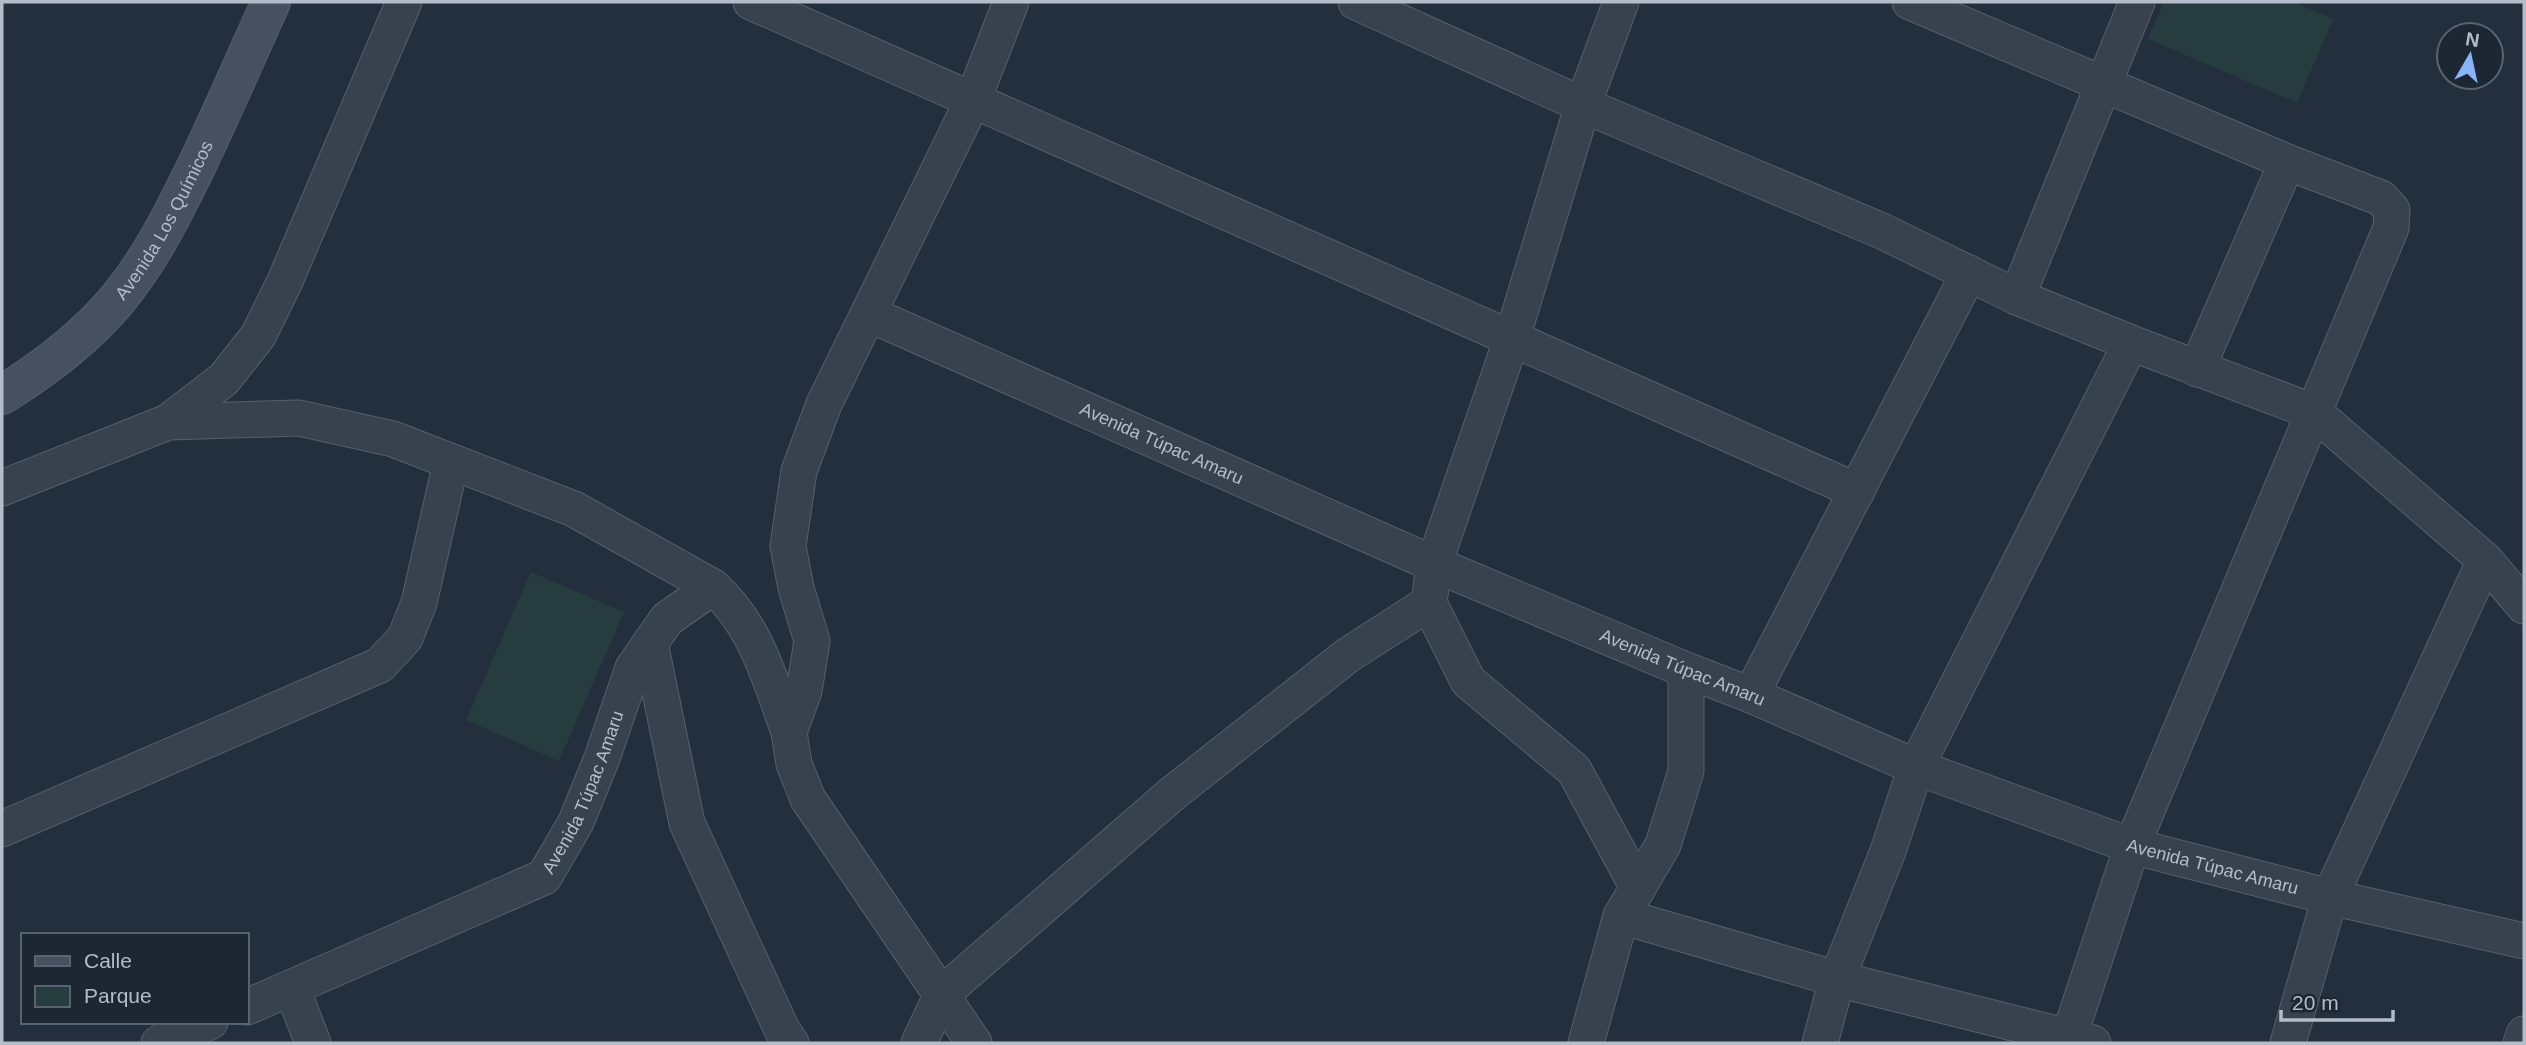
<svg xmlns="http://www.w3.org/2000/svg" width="2526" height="1045" font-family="Helvetica,sans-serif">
<rect width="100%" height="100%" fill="#242f3e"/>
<path fill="#263c3f" d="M2164 2H2294L2333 19 2297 103 2148 39Z
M531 572 624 612 559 761 466 720Z"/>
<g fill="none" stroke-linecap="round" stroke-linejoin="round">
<defs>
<g id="street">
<path d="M751 2 1857 491"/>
<path d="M1356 2 1583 105 1882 231 2017 297 2131 343 2314 412 2485 560 2524 606"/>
<path d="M1621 2 1583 105 1512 338 1434 564 1429 603 1468 681 1574 770 1638 888"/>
<path d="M1910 2 2287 162 2381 198 2392 210 2391 228 2132 846 2067 1043"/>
<path d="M2017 297 2137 2"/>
<path id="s1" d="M869 314 1434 564 1686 670 1751 695 1916 767 2132 846 2330 897 2524 941"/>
<path d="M2197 369 2287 162"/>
<path d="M168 422 224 379 258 336 285 281 404 2"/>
<path d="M2 488 168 422 299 418 393 439 574 509 713 587C756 625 770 680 789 732"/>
<path d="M650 643 687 823 782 1030 791 1043"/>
<path d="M1751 695 1969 273"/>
<path d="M2 829 380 665 405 638 419 603 451 462"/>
<path d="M1621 916 1837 979 2093 1043"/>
<path d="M292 989 313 1043"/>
<path id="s2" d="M247 1007 544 877 576 822 602 758 633 668 667 619 713 587"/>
<path d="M159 1043 210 1022"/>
<path d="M919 1043 942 994 1172 794 1348 655 1429 603"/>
<path d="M974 1043 808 799 794 764 789 732 804 691 812 641 796 588 788 546 799 471 824 404 973 100 1011 2"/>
<path d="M1586 1043 1621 916 1663 845 1686 771V670"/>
<path d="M1820 1043 1837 979 1888 851 1916 767 2131 343"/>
<path d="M2288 1043 2330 897 2485 560"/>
<path d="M2521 1043 2524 1034"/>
</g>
<g id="secondary">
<path id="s3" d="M2 395C44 369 84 339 117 300 150 260 173 214 196 167 222 113 246 57 271 2"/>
</g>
</defs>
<use href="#street" stroke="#565f6c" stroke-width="37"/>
<use href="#secondary" stroke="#565f6c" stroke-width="40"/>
<use href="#street" stroke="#38414e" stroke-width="35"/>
<use href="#secondary" stroke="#465061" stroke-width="38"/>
</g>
<g text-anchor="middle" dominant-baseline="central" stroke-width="7" stroke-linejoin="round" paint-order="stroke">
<g font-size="18" fill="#b4bcc9" stroke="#1d2633">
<text stroke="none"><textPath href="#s3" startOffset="243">Avenida Los Químicos</textPath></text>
<text stroke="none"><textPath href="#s1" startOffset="320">Avenida Túpac Amaru</textPath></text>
<text stroke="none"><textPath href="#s1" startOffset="887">Avenida Túpac Amaru</textPath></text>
<text stroke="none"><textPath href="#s2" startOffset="418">Avenida Túpac Amaru</textPath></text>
<text stroke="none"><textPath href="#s1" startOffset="1454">Avenida Túpac Amaru</textPath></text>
</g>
</g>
<rect width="2526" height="1045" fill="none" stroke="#b4bcc9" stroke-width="7"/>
<rect x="21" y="933" width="228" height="91" fill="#1d2633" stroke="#59626f" stroke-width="2"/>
<rect x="35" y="956" width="35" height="10" fill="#465061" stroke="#59626f" stroke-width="2"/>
<text x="84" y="968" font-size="21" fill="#b4bcc9">Calle</text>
<rect x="35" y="986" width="35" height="21" fill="#263c3f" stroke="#59626f" stroke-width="2"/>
<text x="84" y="1003" font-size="21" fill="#b4bcc9">Parque</text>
<g transform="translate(2470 56) rotate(9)"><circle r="33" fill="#1d2633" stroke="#59626f" stroke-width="2"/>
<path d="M0-5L12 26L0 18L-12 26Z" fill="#8ab4f8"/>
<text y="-10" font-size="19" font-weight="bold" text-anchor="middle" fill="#b4bcc9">N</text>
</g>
<path d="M2281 1010v10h112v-10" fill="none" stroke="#b4bcc9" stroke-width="3.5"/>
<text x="2292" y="1010" font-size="21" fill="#b4bcc9" stroke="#1d2633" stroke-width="5" paint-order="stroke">20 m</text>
</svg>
